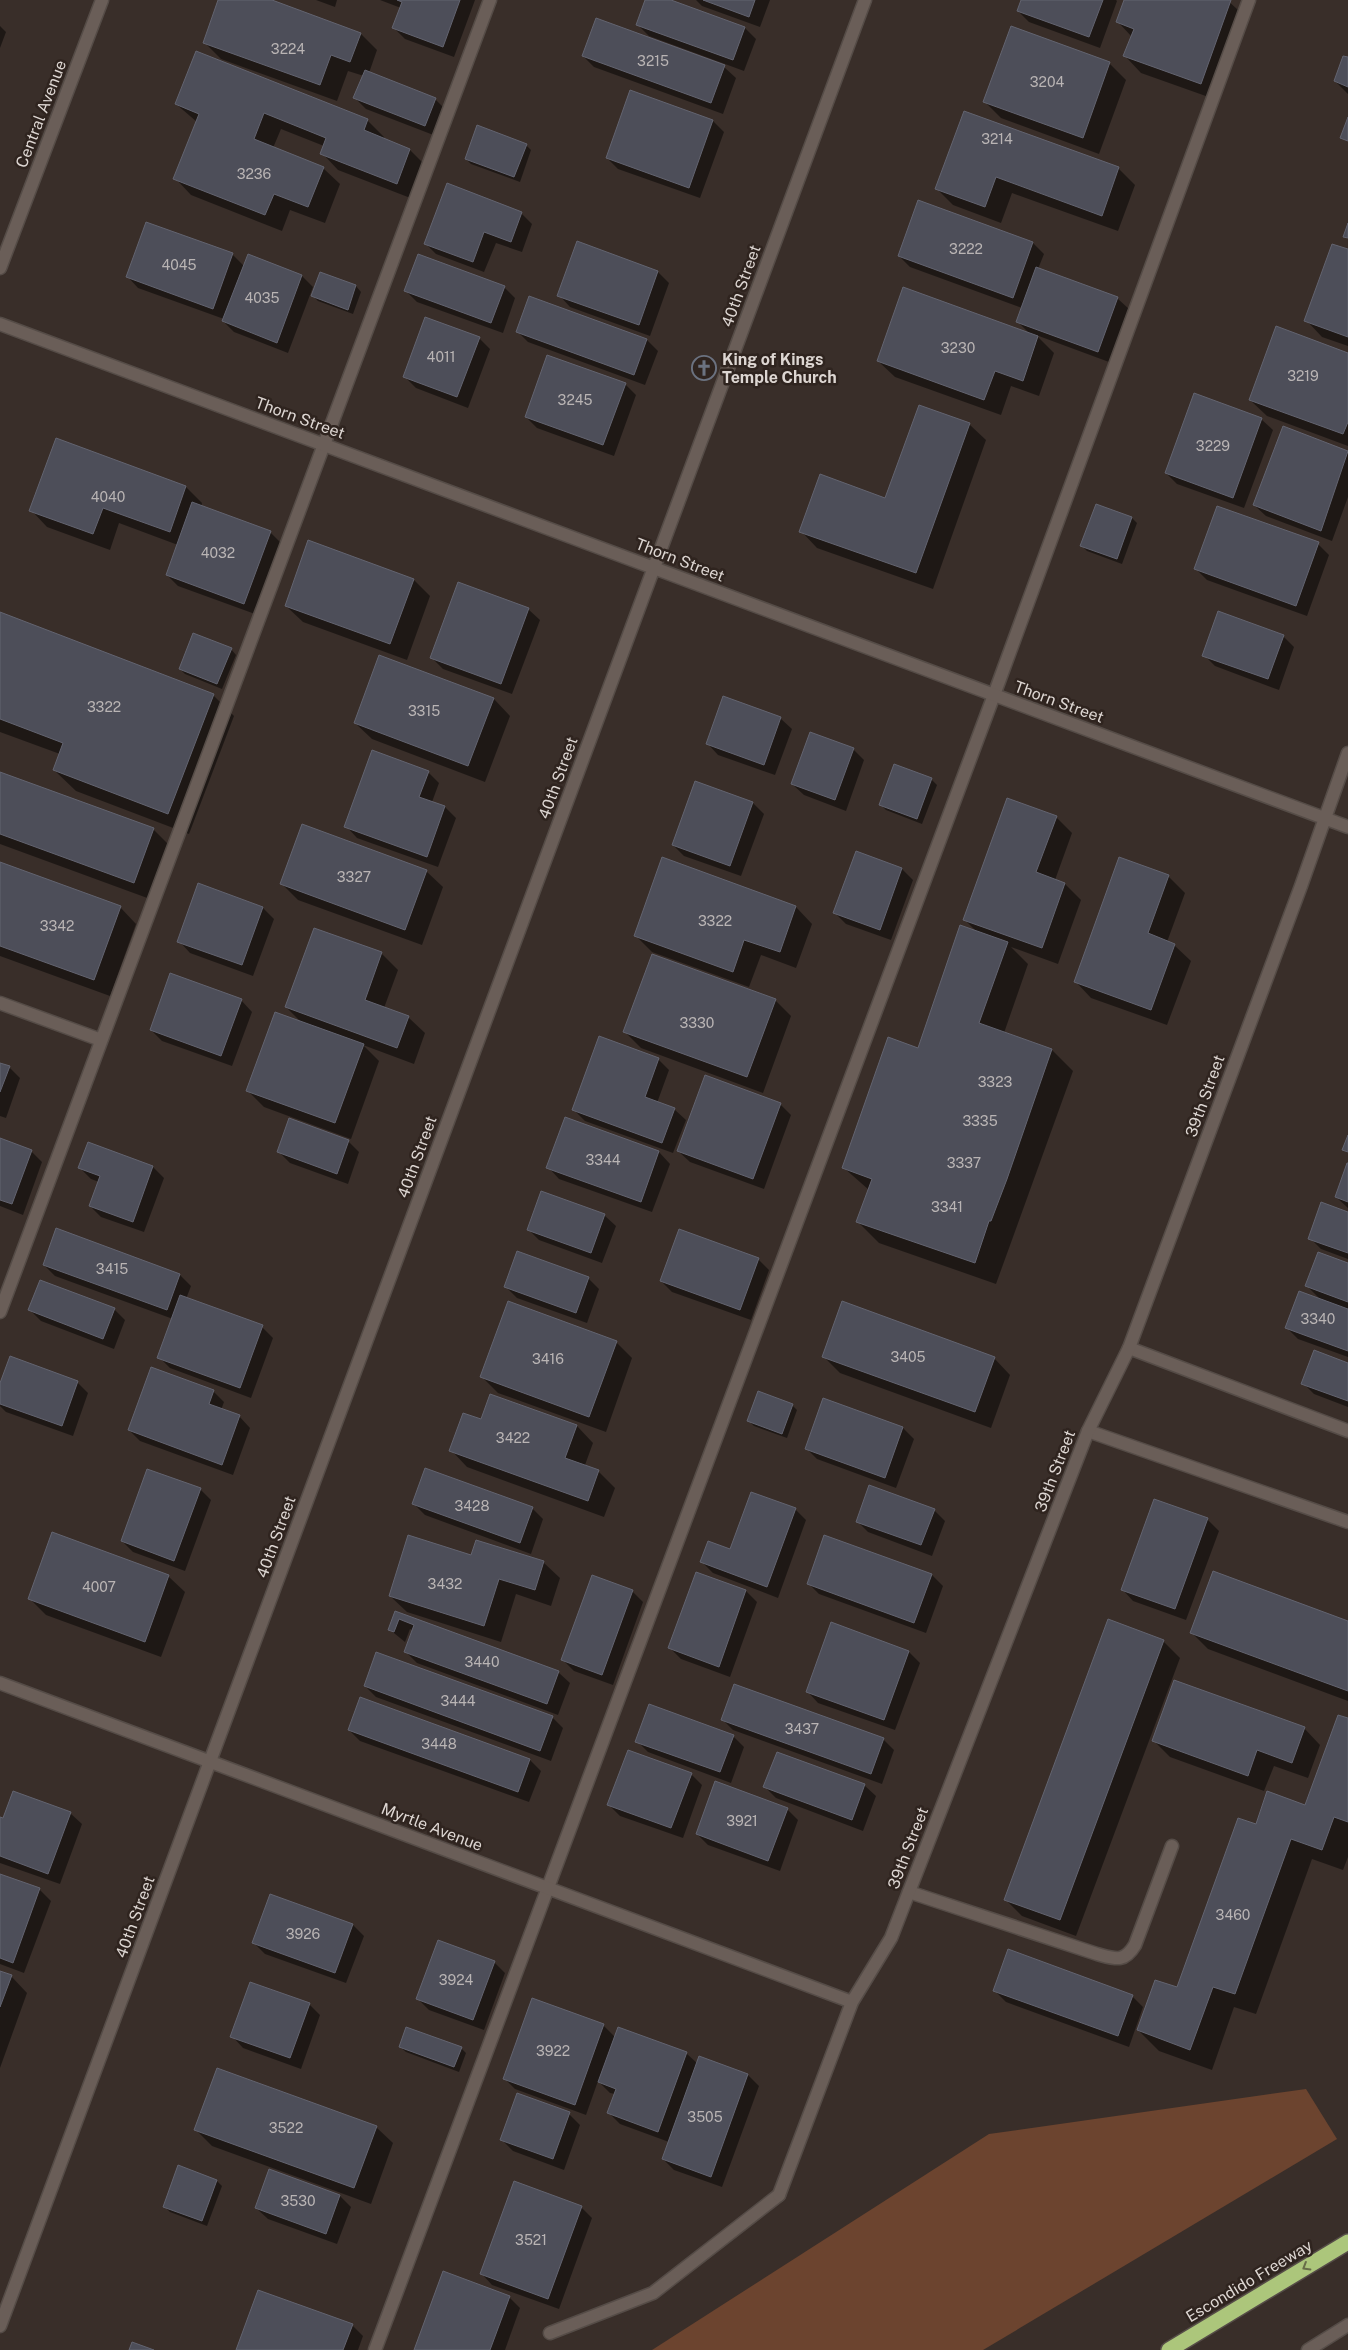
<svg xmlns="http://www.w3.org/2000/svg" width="1348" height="2350" font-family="'Public Sans',sans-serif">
<rect width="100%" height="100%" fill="#392e29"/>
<path fill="#6c442f" d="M1306 2089 1337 2139 983 2350H652L989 2134Z"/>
<path fill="#0007" d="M220 0H268L361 34 377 50 369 73 435 99 447 111 436 136 366 109 355 98 364 76 348 71 337 101 221 59 204 42Z
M316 0H337L335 7Z
M380 0H475L454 57 405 39 394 28 401 8Z
M647 0H667L745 28 756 39 744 71 649 36 638 25Z
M696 0H770L760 27 702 6Z
M1022 0H1116L1117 1 1100 48 1029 22 1018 11Z
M1126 0H1227L1247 18 1217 100 1141 73 1125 56 1132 37 1118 22Z
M596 20 724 67 736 78 723 114 594 67 583 56Z
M0 26 6 32 0 48Z
M1012 28 1110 64 1126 80 1099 154 1001 118 985 102Z
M197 53 368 121 384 137 383 139 410 150 426 166 413 199 338 170 322 153 324 146 281 129 273 148 323 168 340 184 325 223 290 210 282 231 191 195 175 178 197 122 176 104Z
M1348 59V94L1335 81Z
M631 91 713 121 724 132 700 198 618 169 607 158Z
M964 112 1119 169 1135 185 1118 231 1012 193 1001 223 953 205 937 189Z
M526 145 531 150 520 182 471 164 466 159Z
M521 213 532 224 522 252 496 243 484 272 436 254 425 243Z
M578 243 658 272 669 283 650 336 570 307 559 295Z
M1033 243 1044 254 1038 269 1117 298 1129 309 1109 362 1036 335 1054 353 1039 396 1011 386 1001 415 895 377 878 361 1030 334 1017 321 1022 308 910 267 899 256Z
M1348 251V346L1322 337 1306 320Z
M232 254 244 266 248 255 302 276 313 287 288 353 234 332 223 321 224 319 138 288 127 276Z
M321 274 356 286 361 292 353 314 318 301 313 296Z
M504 287 515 298 503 333 417 302 406 291Z
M517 331 647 340 658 351 645 385 528 342Z
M479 338 490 349 468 408 416 388 405 377Z
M1348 354V446L1267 416 1250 400Z
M625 384 636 395 614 456 537 428 526 417Z
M1261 419 1273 430 1244 508 1177 484 1166 473Z
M969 424 986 440 933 589 817 548 801 531 886 500Z
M1284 428 1348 452V497L1332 541 1266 516 1254 505Z
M56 440 186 487 202 503 201 507 270 532 281 543 255 614 178 586 167 575 178 545 119 523 110 550 47 527 31 510Z
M1132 518 1137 523 1122 564 1087 551 1082 546Z
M1318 544 1329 555 1307 616 1207 580 1196 569Z
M414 580 430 596 407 660 303 622 286 606Z
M528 609 540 620 512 694 443 669 432 658Z
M0 614 213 695 234 716 189 834 76 791 54 770 60 754 0 732Z
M1283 636 1294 647 1279 690 1215 666 1204 655Z
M231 649 236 655 222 689 185 674 180 669Z
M380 656 494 699 510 716 485 782 372 739 355 723Z
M780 718 792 729 775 775 718 755 707 743Z
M853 749 864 760 846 811 804 795 792 784Z
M428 772 439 783 432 802 445 807 456 818 438 867 357 838 346 826Z
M0 773 153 829 170 846 150 899 0 844Z
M931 779 937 785 922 824 886 810 881 805Z
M753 803 764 814 741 876 684 856 673 845Z
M1056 817 1072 833 1055 880 1065 884 1081 900 1058 964 1011 947 1028 964 1004 1033 1052 1050 1073 1071 996 1284 879 1243 858 1222 869 1190 844 1168 919 1049 978 933 964 919Z
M857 852 902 869 913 880 891 940 846 924 835 913Z
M663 859 796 907 812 924 796 968 761 955 749 987 652 952 635 935Z
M1120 859 1169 877 1185 893 1167 942 1174 945 1191 961 1167 1025 1091 998 1075 981Z
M0 863 120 907 136 924 110 996 0 956Z
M426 871 443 887 422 945 298 900 282 884Z
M199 885 263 908 274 919 253 976 190 953 179 941Z
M381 953 398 970 384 1008 408 1017 425 1033 414 1064 363 1045 379 1061 351 1139 264 1107 248 1091 302 1023 286 1007Z
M241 1000 252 1012 232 1066 162 1041 151 1030Z
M775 1000 791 1016 763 1093 641 1048 625 1032Z
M658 1059 669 1070 657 1103 674 1109 686 1120 673 1153 585 1121 574 1110Z
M0 1064 9 1067 20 1078 6 1118 0 1116Z
M780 1104 791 1115 764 1189 690 1162 678 1151Z
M566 1119 659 1152 670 1164 652 1212 559 1179 548 1167Z
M0 1140 31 1151 42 1162 23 1215 0 1206Z
M348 1141 359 1152 348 1184 290 1163 278 1151Z
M1348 1165V1208L1336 1197Z
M153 1167 164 1178 144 1232 101 1217 90 1206 99 1182 91 1179 80 1168Z
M1348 1213V1259L1321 1249 1310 1238Z
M604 1215 616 1226 602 1263 539 1240 528 1229Z
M758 1259 769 1270 751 1320 672 1292 661 1281Z
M1348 1264V1357L1298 1339 1287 1328 1322 1301 1307 1286Z
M44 1265 180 1275 191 1286 186 1299 262 1327 273 1338 251 1398 170 1368 159 1357 173 1319 55 1276Z
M588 1278 599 1289 587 1323 517 1298 506 1287Z
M114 1309 125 1320 114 1349 41 1321 30 1310Z
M616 1342 632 1358 606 1432 498 1393 482 1377Z
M823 1356 994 1358 1010 1375 991 1428 840 1373Z
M1348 1364V1407L1314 1394 1303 1383Z
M77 1382 88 1393 73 1436 6 1412 0 1406V1386Z
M213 1391 224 1402 221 1410 239 1416 250 1428 233 1475 140 1441 129 1430Z
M491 1395 577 1426 593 1443 585 1465 598 1471 615 1488 604 1517 467 1467 451 1450 482 1421Z
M824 1399 903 1428 914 1439 896 1488 817 1459 806 1448Z
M792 1405 797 1410 787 1438 754 1426 749 1421Z
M200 1489 211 1500 185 1571 133 1552 122 1541Z
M414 1504 532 1508 543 1519 531 1554 425 1515Z
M795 1509 806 1520 778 1598 713 1573 702 1562 731 1551Z
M934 1510 945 1521 932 1556 868 1532 857 1521Z
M1207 1519 1219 1531 1186 1620 1133 1601 1122 1589Z
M825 1537 932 1575 943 1586 926 1633 819 1594 808 1583Z
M472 1557 543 1562 560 1578 551 1606 516 1594 501 1642 407 1612 390 1596Z
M697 1573 746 1591 757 1602 730 1677 681 1659 670 1648Z
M168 1576 185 1592 161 1657 46 1615 30 1599Z
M632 1591 643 1602 613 1685 574 1671 563 1660Z
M396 1613 558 1672 570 1683 558 1715 417 1663 406 1652 414 1631 410 1629 405 1642 389 1629Z
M1109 1621 1164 1642 1180 1658 1076 1936 1022 1916 1005 1899Z
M1348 1622V1701L1208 1649 1192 1633Z
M909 1652 920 1663 895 1730 818 1703 807 1691Z
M365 1686 552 1717 563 1728 551 1761 376 1697Z
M722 1719 883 1739 894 1750 882 1784 733 1730Z
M1348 1720V1857L1343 1870 1312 1859 1256 2014 1234 2007 1212 2070 1159 2051 1138 2030 1178 1989 1257 1826 1306 1806Z
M1304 1728 1320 1745 1308 1778 1274 1766 1264 1791 1170 1757 1153 1740Z
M349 1730 530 1760 541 1771 529 1802 360 1741Z
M733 1736 744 1747 731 1783 648 1752 637 1741Z
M691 1774 702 1785 683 1838 620 1816 609 1805Z
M864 1785 876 1796 863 1831 776 1798 765 1787Z
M787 1809 798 1820 780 1871 708 1845 697 1834Z
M70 1813 82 1824 60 1884 0 1863V1818Z
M0 1875 40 1890 51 1901 24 1973 0 1964Z
M271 1895 353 1925 364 1936 346 1983 265 1954 254 1943Z
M494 1962 505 1973 484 2030 429 2010 418 1999Z
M0 1973 11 1976 27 1993 0 2068Z
M995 1991 1132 1996 1143 2007 1129 2047 1006 2002Z
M309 2004 320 2015 301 2069 243 2048 232 2036Z
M603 2025 615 2037 686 2053 698 2064 700 2058 748 2075 759 2086 722 2187 674 2170 663 2159 669 2142 620 2124 609 2113 615 2094 610 2093 598 2081 586 2115 515 2089 504 2078Z
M400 2047 461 2048 466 2053 459 2072 406 2052Z
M569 2114 580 2125 564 2170 513 2151 502 2140Z
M376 2127 393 2143 371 2204 212 2146 196 2130Z
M217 2181 222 2186 207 2226 170 2212 165 2207Z
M340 2196 351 2207 337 2244 268 2219 256 2208Z
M581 2207 592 2218 559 2309 492 2285 481 2273Z
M509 2297 520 2308 505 2350H415Z
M352 2325 363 2336 358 2350H237Z"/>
<path fill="#4d4e59" stroke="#636470" d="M218 0H272L361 33 350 62 331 55 320 85 203 43Z
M397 0H460L443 47 392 28 402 2Z
M645 0H671L745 27 733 60 636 25Z
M703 0H755L749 17Z
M1021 0H1103L1089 37 1017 11Z
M1124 0H1231L1201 84 1123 56 1134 29 1116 22Z
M596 18 725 65 711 103 582 56Z
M1011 26 1110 62 1083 138 983 102Z
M196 51 368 119 364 130 410 149 397 184 320 154 326 138 264 113 254 139 324 167 308 207 274 194 265 215 173 179 199 114 175 104Z
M1343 56 1348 57V87L1334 81Z
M365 70 436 98 425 126 353 98Z
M630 90 713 120 689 188 606 158Z
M964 111 1119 167 1102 216 996 177 985 207 935 189Z
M1348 117V141L1340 138Z
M477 125 527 144 514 177 465 159Z
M447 183 522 212 511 242 484 232 473 262 424 244Z
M918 200 1033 242 1013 298 898 256Z
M146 222 233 253 213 309 126 277Z
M1348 223V238L1343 237Z
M577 241 658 271 639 325 557 296Z
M1332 244 1348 249V337L1304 321Z
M248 254 302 275 277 343 222 321Z
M418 254 505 286 491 323 404 291Z
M1036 267 1118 297 1098 352 1016 322Z
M320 272 356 285 348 310 311 296Z
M903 287 1038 336 1023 381 995 371 984 400 877 361Z
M529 296 647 339 634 375 516 332Z
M425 317 480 337 457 397 403 377Z
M1276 326 1348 353V422L1343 434 1249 400Z
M547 355 626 383 603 445 525 417Z
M1194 393 1262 418 1233 498 1165 473Z
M919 405 970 423 916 573 799 532 820 474 885 498Z
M1283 426 1348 451 1321 531 1253 505Z
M56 438 186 486 170 532 103 508 93 534 29 511Z
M192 502 271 531 244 604 166 575Z
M1096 504 1132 517 1117 559 1080 546Z
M1217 506 1319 542 1296 606 1194 569Z
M308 540 414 579 390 644 285 606Z
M458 582 529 608 501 684 430 658Z
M1218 611 1284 635 1268 679 1202 656Z
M0 612 214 694 168 814 53 770 63 743 0 719Z
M193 633 232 648 217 684 179 669Z
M379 655 494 698 468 766 354 723Z
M723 696 781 717 764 765 706 744Z
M810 732 854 748 835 800 791 784Z
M372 750 429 771 419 797 445 806 427 857 344 827Z
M894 764 932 778 917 819 879 805Z
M0 772 154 828 134 883 0 834Z
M695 781 753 802 730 866 672 845Z
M1007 798 1057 816 1036 872 1065 883 1042 948 963 920Z
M302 824 427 870 405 930 280 884Z
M856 851 902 868 880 930 833 913Z
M662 857 796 906 780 952 744 940 733 972 634 936Z
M1119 857 1169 875 1148 933 1175 944 1151 1010 1074 982Z
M0 862 121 906 94 980 0 946Z
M198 883 263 907 242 965 177 942Z
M960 925 1008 942 979 1023 1052 1049 1007 1179 991 1221H989L975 1263 856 1222 872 1179 842 1168 888 1037 918 1048Z
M314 928 382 952 365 1000 409 1016 397 1048 285 1007Z
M652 954 776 999 747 1077 623 1032Z
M170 973 242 999 221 1056 150 1030Z
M275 1012 364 1044 335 1123 246 1091Z
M599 1036 659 1058 645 1097 675 1108 662 1143 572 1110Z
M0 1063 10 1066 0 1092Z
M705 1075 781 1103 753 1179 677 1151Z
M565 1117 659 1151 641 1202 546 1168Z
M289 1118 349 1140 337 1174 277 1152Z
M1348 1135V1152L1342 1150Z
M0 1138 32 1150 12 1204 0 1200Z
M88 1142 153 1166 133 1222 89 1206 100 1176 78 1168Z
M1347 1163H1348V1202L1335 1197Z
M541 1191 605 1214 591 1253 527 1230Z
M1321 1202 1348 1212V1253L1308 1239Z
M56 1228 180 1274 167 1310 43 1265Z
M679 1229 759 1258 740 1310 660 1281Z
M517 1251 589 1277 576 1313 504 1287Z
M1318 1252 1348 1263V1302L1305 1286Z
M40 1280 115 1308 103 1339 28 1310Z
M1299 1291 1348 1309V1351L1285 1328Z
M180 1295 263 1325 240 1388 157 1358Z
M508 1301 617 1341 589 1417 480 1377Z
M842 1301 995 1357 975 1412 822 1357Z
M1314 1350 1348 1363V1401L1301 1384Z
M10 1356 78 1381 62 1426 0 1404V1383Z
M151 1367 214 1390 209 1404 240 1415 222 1465 128 1430Z
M758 1391 793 1404 782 1434 747 1421Z
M490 1394 577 1425 565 1458 599 1470 588 1501 449 1451 463 1413 481 1419Z
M823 1398 903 1427 885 1478 805 1449Z
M425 1468 533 1507 520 1543 412 1504Z
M147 1469 201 1488 174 1561 121 1541Z
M869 1485 935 1509 921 1545 856 1522Z
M751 1492 796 1508 767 1587 700 1562 708 1541 730 1549Z
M1154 1499 1208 1518 1175 1609 1121 1590Z
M52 1532 169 1575 145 1642 28 1599Z
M408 1535 471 1555 476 1540 544 1561 535 1590 499 1579 484 1626 389 1596Z
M824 1535 932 1574 914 1623 807 1584Z
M1213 1571 1348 1621V1691L1190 1633Z
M696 1572 746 1590 719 1667 668 1648Z
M592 1575 633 1590 602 1675 561 1660Z
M395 1611 559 1671 547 1704 404 1652 414 1625 399 1619 394 1632 388 1630Z
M1108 1619 1164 1640 1060 1920 1004 1900Z
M831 1622 909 1651 884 1720 806 1692Z
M376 1652 553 1716 540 1751 364 1686Z
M1174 1680 1305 1727 1292 1763 1257 1750 1248 1776 1152 1741Z
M734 1684 884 1738 871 1774 721 1720Z
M360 1697 530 1759 518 1792 348 1730Z
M649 1704 734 1735 720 1772 635 1742Z
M1338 1715 1348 1718V1822L1334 1817 1322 1850 1291 1839 1235 1994 1213 1987 1190 2050 1137 2030 1155 1980 1177 1987 1238 1818 1256 1824 1267 1791 1305 1805Z
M628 1750 692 1773 671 1828 607 1805Z
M777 1752 865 1784 852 1820 763 1787Z
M715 1781 788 1808 768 1861 696 1834Z
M13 1791 71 1812 48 1874 0 1856V1817L3 1818Z
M0 1874 40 1888 13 1963 0 1958Z
M270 1894 353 1924 335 1973 252 1943Z
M438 1940 495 1961 473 2020 416 1999Z
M1008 1949 1133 1995 1118 2036 993 1991Z
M0 1971 12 1975 0 2007Z
M250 1982 310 2003 290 2058 230 2037Z
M532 1998 604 2024 575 2105 503 2079Z
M406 2027 462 2047 454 2067 399 2047Z
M618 2027 687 2052 658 2132 607 2113 616 2089 598 2082Z
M699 2056 748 2074 711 2177 662 2159Z
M217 2068 377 2126 354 2188 194 2130Z
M517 2093 570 2112 553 2159 500 2140Z
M178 2165 217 2180 202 2221 163 2207Z
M269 2169 340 2195 326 2234 255 2208Z
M514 2181 582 2206 548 2299 480 2274Z
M443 2271 510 2296 490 2350H414Z
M258 2290 353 2324 343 2350H236Z
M132 2342 154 2350H129Z"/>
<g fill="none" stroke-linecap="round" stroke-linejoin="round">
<defs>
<path id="lane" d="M0 1003 101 1040
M0 1312 490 0
M1129 1348 1348 1431
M1088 1431 1348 1522
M909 1892 1097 1954C1116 1959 1124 1963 1135 1945L1172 1846
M550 2333 653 2293 779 2195
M375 2350 994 695 1249 0
M1308 2350 1348 2325"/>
<path id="street" d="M0 324 1348 827
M0 1683 852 2002
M779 2195 852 2002 891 1938 1088 1431 1129 1348 1301 886 1348 753
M0 2326 865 0"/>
<path id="secondary" d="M0 268 102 0"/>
<path id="highway" d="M1169 2350 1348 2242"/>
</defs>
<use href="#lane" stroke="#554c47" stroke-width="15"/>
<use href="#street" stroke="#554c47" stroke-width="15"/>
<use href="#secondary" stroke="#554c47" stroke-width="15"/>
<use href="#highway" stroke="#554c47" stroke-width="18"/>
<use href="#lane" stroke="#6a5e58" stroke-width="12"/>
<use href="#street" stroke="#6a5e58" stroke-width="12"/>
<use href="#secondary" stroke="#6a5e58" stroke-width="12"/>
<use href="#highway" stroke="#acc67b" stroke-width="15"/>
</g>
<defs><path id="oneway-chevron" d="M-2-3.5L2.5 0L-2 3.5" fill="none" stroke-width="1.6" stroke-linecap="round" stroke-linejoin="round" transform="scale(1.25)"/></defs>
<use stroke="#676d48" href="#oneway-chevron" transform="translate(1306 2267) rotate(149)"/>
<defs>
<symbol id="church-ring" viewBox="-11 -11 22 22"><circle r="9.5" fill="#2f241f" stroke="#6b7280" stroke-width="1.5"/><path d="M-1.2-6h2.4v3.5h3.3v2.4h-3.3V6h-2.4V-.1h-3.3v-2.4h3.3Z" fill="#6b7280"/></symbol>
</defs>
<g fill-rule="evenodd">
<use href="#church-ring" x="690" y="354" width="28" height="28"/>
</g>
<g text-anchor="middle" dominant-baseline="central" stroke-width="5" stroke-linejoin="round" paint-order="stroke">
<g font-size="14" fill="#b9b4b4">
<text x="288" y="49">3224</text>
<text x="653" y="61">3215</text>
<text x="1047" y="82">3204</text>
<text x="997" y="139">3214</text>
<text x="254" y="174">3236</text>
<text x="966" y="249">3222</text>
<text x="179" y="265">4045</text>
<text x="262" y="298">4035</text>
<text x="958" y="348">3230</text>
<text x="441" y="357">4011</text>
<text x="1303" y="376">3219</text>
<text x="575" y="400">3245</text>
<text x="1213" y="446">3229</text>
<text x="108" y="497">4040</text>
<text x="218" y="553">4032</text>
<text x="104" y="707">3322</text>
<text x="424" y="711">3315</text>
<text x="354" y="877">3327</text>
<text x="715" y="921">3322</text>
<text x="57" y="926">3342</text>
<text x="697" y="1023">3330</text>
<text x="995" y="1082">3323</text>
<text x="980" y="1121">3335</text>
<text x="603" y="1160">3344</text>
<text x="964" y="1163">3337</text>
<text x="947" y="1207">3341</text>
<text x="112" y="1269">3415</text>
<text x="1318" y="1319">3340</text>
<text x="908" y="1357">3405</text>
<text x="548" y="1359">3416</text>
<text x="513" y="1438">3422</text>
<text x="472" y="1506">3428</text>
<text x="445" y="1584">3432</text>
<text x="99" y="1587">4007</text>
<text x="482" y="1662">3440</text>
<text x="458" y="1701">3444</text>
<text x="802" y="1729">3437</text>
<text x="439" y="1744">3448</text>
<text x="742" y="1821">3921</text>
<text x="1233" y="1915">3460</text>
<text x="303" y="1934">3926</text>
<text x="456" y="1980">3924</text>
<text x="553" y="2051">3922</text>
<text x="705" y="2117">3505</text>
<text x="286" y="2128">3522</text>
<text x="298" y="2201">3530</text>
<text x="531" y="2240">3521</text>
</g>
<g font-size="16" fill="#ddd6d2" stroke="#2f241f">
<text transform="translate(41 114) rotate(-69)">Central Avenue</text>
<text transform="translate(741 286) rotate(-70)">40th Street</text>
<text transform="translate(300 418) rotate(20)">Thorn Street</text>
<text transform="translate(680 560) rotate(21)">Thorn Street</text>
<text transform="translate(1059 702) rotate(20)">Thorn Street</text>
<text transform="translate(558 778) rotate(-70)">40th Street</text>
<text transform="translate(1205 1096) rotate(-70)">39th Street</text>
<text transform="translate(417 1157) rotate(-70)">40th Street</text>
<text transform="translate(1055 1471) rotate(-69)">39th Street</text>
<text transform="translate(276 1537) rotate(-70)">40th Street</text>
<text transform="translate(432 1827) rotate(21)">Myrtle Avenue</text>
<text transform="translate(908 1848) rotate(-69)">39th Street</text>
<text transform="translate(135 1917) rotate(-70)">40th Street</text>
<text transform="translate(1249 2281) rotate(-31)">Escondido Freeway</text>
</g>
<g font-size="16" font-weight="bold" fill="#ddd6d2" stroke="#2f241f" text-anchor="start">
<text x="722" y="359">King of Kings<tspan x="722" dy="18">Temple Church</tspan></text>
</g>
</g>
</svg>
